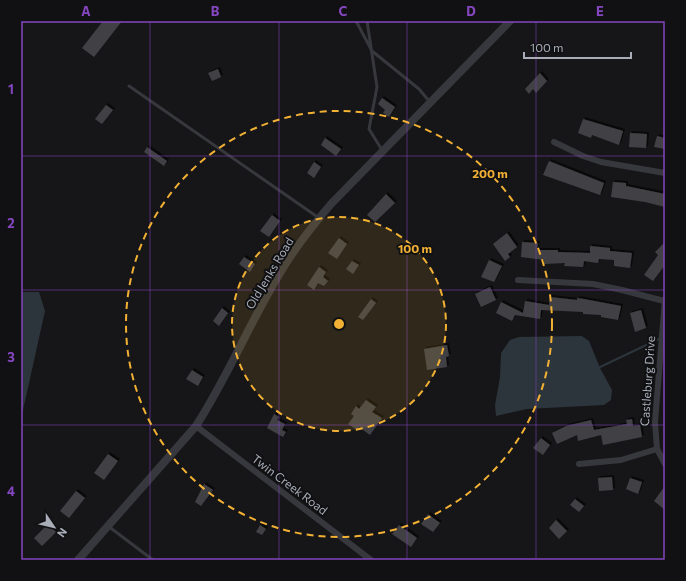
<svg xmlns="http://www.w3.org/2000/svg" width="686" height="581" font-family="Commissioner,sans-serif">
<defs>
<filter id="shadow"><feDropShadow dx="2" dy="-2" stdDeviation="0" flood-color="#0009"/></filter>
</defs>
<rect width="100%" height="100%" fill="#161618"/>
<path fill="#2c353c" d="M21 292H39L45 311 21 419Z
M582 336 589 341 600 368 612 390 611 400 604 405 527 409 496 416 495 405 500 377 501 353 510 340 519 337Z"/>
<g fill="none" stroke-linecap="round" stroke-linejoin="round">
<path stroke="#2c353c" stroke-width="2" d="M598 368 661 338"/>
</g>
<path fill="#404145" filter="url(#shadow)" d="M103 21H122L94 57 82 48Z
M218 69 221 77 212 81 208 73Z
M540 73 547 81 536 93 533 89 529 94 525 89Z
M382 98 395 107 389 117 383 113 385 110 378 104Z
M106 105 113 110 102 124 95 119Z
M583 119 623 131 619 145 592 135 591 138 578 133Z
M630 133 647 134 646 148 629 147Z
M657 136 665 138V149L654 147Z
M325 138 341 149 336 156 321 145Z
M147 147 167 161 164 166 144 152Z
M549 161 604 183 600 195 543 175Z
M314 162 321 167 314 178 307 173Z
M613 182 626 183V186L665 194V207L645 202 611 197Z
M386 194 395 203 375 222 367 215Z
M272 215 280 221 269 237 260 231Z
M507 233 517 247 508 254 510 257 505 261 493 244Z
M339 238 347 244 337 259 328 253Z
M522 242 538 243 537 250H558V252L590 253V246L610 248V251L632 253 630 268 614 266V260L599 259 598 263 584 261 583 267 564 266 565 263 544 264V260L521 257Z
M665 242V265L653 281 644 275 658 255 655 252Z
M244 257 255 264 250 272 239 264Z
M489 260 502 266 494 282 481 277Z
M352 261 359 265 353 274 346 269Z
M319 267 326 272 323 277 328 281 324 286 318 283 314 290 307 285Z
M490 287 496 300 481 307 475 294Z
M550 297 577 300V298L584 299 621 306 618 320 601 317V315L583 314V312L541 310 540 319 515 315 512 321 496 313 501 302 523 313 525 301 549 305Z
M371 299 376 303 363 320 358 317Z
M222 308 228 313 219 326 213 321Z
M641 310 646 328 635 332 630 313Z
M447 345 449 356 446 357 447 367 427 370 424 349Z
M192 370 203 377 198 386 186 379Z
M366 400 376 407 372 412 382 418 370 435 359 427 357 430 348 424 354 416 351 414 356 406 359 409Z
M274 414 279 417 277 420 285 424 282 430 286 432 283 437 267 428Z
M632 419 633 426 640 425 642 437 603 445 601 435 578 441 577 435 557 444 552 433 566 426 591 420 594 430 627 424 626 420Z
M541 438 550 445 543 455 533 448Z
M108 454 118 461 104 480 94 473Z
M612 477 613 490 599 491 598 478Z
M630 478 642 482 638 494 626 489Z
M204 484 213 490 201 506 195 502Z
M665 486V510L654 501Z
M76 491 85 498 69 518 60 511Z
M575 499 584 506 579 512 570 505Z
M428 514 440 523 433 532 421 524Z
M556 520 567 531 559 539 549 528Z
M48 524 56 532 42 546 34 538Z
M260 525 266 529 262 535 256 532Z
M399 525 417 538 411 547 392 534Z"/>
<g fill="none" stroke-linecap="round" stroke-linejoin="round">
<path stroke="#37383d" stroke-width="3" d="M356 21 372 51 419 89 429 101
M367 21 377 87 369 129 382 150
M129 86 319 218
M108 526 153 560"/>
<path stroke="#37383d" stroke-width="6" d="M554 142 583 156 601 162 665 173
M518 280 593 284 622 290 664 301
M665 299 655 422 657 449 665 464
M196 426 371 560
M579 464 621 460 657 449"/>
<path stroke="#37383d" stroke-width="8" d="M78 560 196 426C229 375 251 319 283 268 297 245 314 224 331 204L510 21"/>
</g>
<path fill="none" stroke="#8446be" stroke-width="1" stroke-opacity="0.55" d="M150 21V560M279 21V560M407 21V560M536 21V560M21 156H665M21 290H665M21 425H665"/>
<circle cx="339" cy="324" r="107" fill="#f2b134" fill-opacity=".12"/>
<g fill="none" stroke="#f2b134" stroke-width="2" stroke-dasharray="7 5">
<circle cx="339" cy="324" r="107"/>
<circle cx="339" cy="324" r="213"/>
</g>
<g text-anchor="middle" dominant-baseline="central" stroke-width="4" stroke-linejoin="round" paint-order="stroke">
<g font-size="12" fill="#a8adb8" stroke="#111113">
<text transform="translate(269 273) rotate(-59)">Old Jenks Road</text>
<text transform="translate(647 381) rotate(-86)">Castleburg Drive</text>
<text transform="translate(290 484) rotate(37)">Twin Creek Road</text>
</g>
</g>
<circle cx="339" cy="324" r="6" fill="#f2b134" stroke="#111113" stroke-width="2"/>
<g font-size="12" text-anchor="middle" font-weight="bold" fill="#f2b134" stroke="#111113" stroke-width="4" stroke-linejoin="round" paint-order="stroke">
<text x="490" y="178">200 m</text>
<text x="415" y="253">100 m</text>
</g>
<rect width="686" height="581" fill="none" stroke="#111113" stroke-width="44"/>
<g transform="translate(54 527) rotate(125)" stroke="#111113" stroke-width="3" paint-order="stroke">
<path d="M0-3L7 15L0 10L-7 15Z" fill="#a8adb8"/>
<text y="-6" font-size="11" font-weight="bold" text-anchor="middle" fill="#a8adb8">N</text>
</g>
<path d="M524 52v6h107v-6" fill="none" stroke="#a8adb8" stroke-width="2"/>
<text x="530" y="52" font-size="12" fill="#a8adb8" stroke="#111113" stroke-width="3" paint-order="stroke">100 m</text>
<rect x="22" y="22" width="642" height="537" fill="none" stroke="#8446be" stroke-width="1.5"/>
<g font-size="13" text-anchor="middle" font-weight="bold" fill="#8446be">
<text x="86" y="16">A</text>
<text x="215" y="16">B</text>
<text x="343" y="16">C</text>
<text x="471" y="16">D</text>
<text x="600" y="16">E</text>
<text x="11" y="94">1</text>
<text x="11" y="228">2</text>
<text x="11" y="362">3</text>
<text x="11" y="496">4</text>
</g>
</svg>
